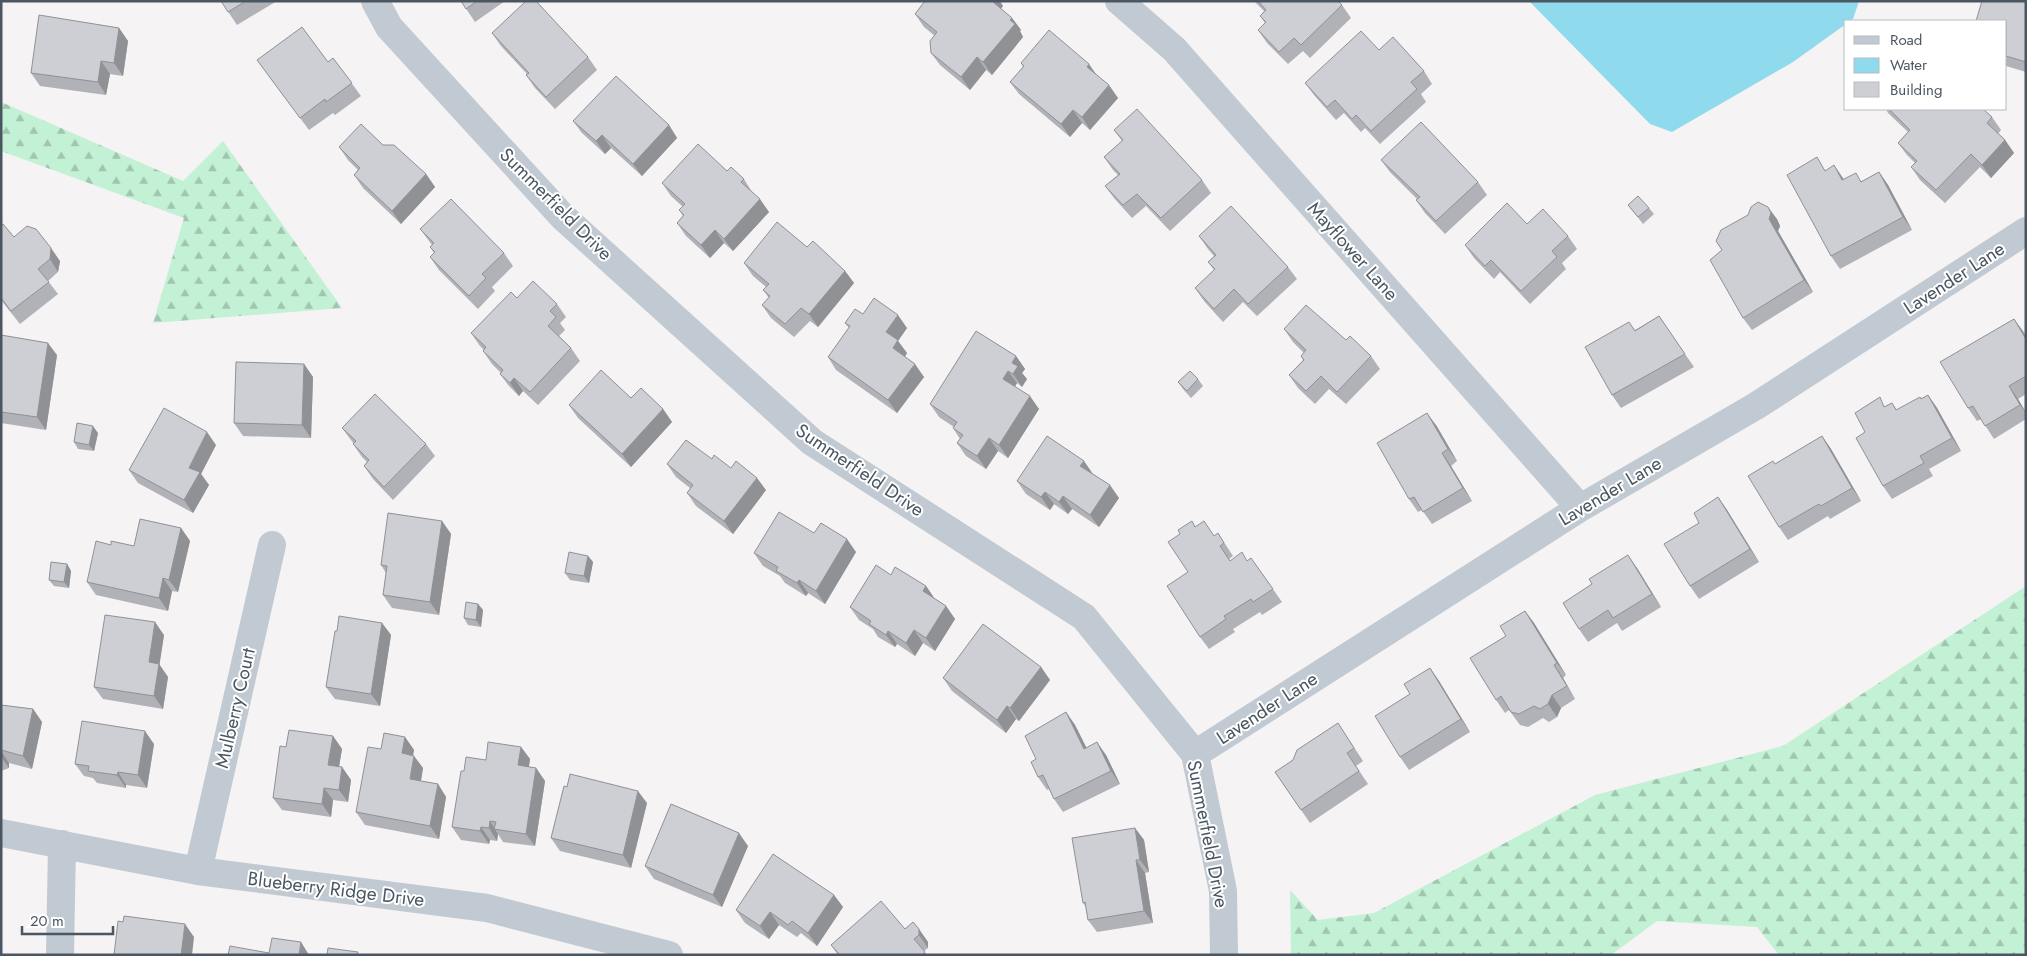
<svg xmlns="http://www.w3.org/2000/svg" width="2027" height="956" font-family="Jost,sans-serif">
<defs>
<pattern id="forest-firs" width="22" height="20" patternUnits="userSpaceOnUse" patternTransform="scale(1.25)"><rect width="22" height="20" fill="#c3f1d5"/><path d="M5 1l3.5 6h-7zM16 11l3.5 6h-7z" fill="#a0c6b0"/></pattern>
</defs>
<rect width="100%" height="100%" fill="#f5f3f3"/>
<path fill="url(#forest-firs)" d="M1 102 183 181 223 141 342 308 153 323 184 218 1 151Z
M2026 586V955H1779L1757 927 1657 921 1611 955H1291L1290 890 1318 920 1374 913 1595 795 1783 746Z"/>
<path fill="#90daee" d="M1529 1H1859L1853 19 1846 21V24L1793 62 1672 132 1650 124Z"/>
<g fill="none" stroke-linecap="round" stroke-linejoin="round">
<path stroke="#c1cad2" stroke-width="28" d="M375 1 389 27 563 217 812 442 1084 617 1195 754 1223 891 1224 955
M1119 1 1174 49 1580 508
M1195 754 1580 508 1756 406 2026 231
M1 833 198 871 487 908 669 955
M198 871 272 545
M60 955 62 844"/>
</g>
<path fill="#b0b2b7" d="M221 1H277L237 25Z
M461 1H505L475 22Z
M1254 1H1338L1342 5 1351 18 1310 58 1303 51 1288 64 1267 43 1258 30 1265 23 1260 16 1264 11Z
M2026 1V72L2006 66V21Z
M1003 6 1001 9 1012 18 1021 30 1020 31 1023 37 992 75 986 70 970 90 940 65 931 53 935 36 924 27 915 14Z
M119 28 128 41 123 76 110 74 106 95 40 86 31 73Z
M492 33 588 57 597 70 555 109 535 88 526 75 527 74 501 46Z
M1379 50 1424 71 1432 84 1421 94 1426 102 1380 144 1365 128 1361 132 1344 113 1336 120 1314 95 1305 83Z
M333 58 361 96 335 115 333 113 309 130 257 60 328 62Z
M1021 63 1097 75 1118 98 1090 130 1082 123 1070 137 1019 94 1010 82 1023 67Z
M1886 109H1983L1992 117 2001 130 1998 134 2005 140 2014 153 1991 178 1980 167 1945 203 1920 180 1911 167 1915 163 1907 155 1898 143 1908 132 1888 113Z
M573 121 669 125 677 138 642 176 611 148 605 154 582 133Z
M1114 130 1202 180 1211 193 1170 231 1146 206 1132 218 1114 198 1105 186 1118 175 1113 170 1104 157 1122 141Z
M383 145 426 174 435 187 401 224 363 188 354 175 358 170 348 160 339 147Z
M1381 160 1478 182 1487 195 1445 234 1425 213 1416 200 1417 199 1390 172Z
M1826 170 1844 180 1862 181 1879 172 1888 185 1912 230 1840 269 1831 256Z
M727 171 744 179 752 192 769 212 733 251 724 243 710 258 686 236 677 223 683 216 679 210 683 207 671 196 662 183Z
M1628 205 1649 208 1654 214 1643 224Z
M1777 219 1780 226 1778 231 1813 292 1752 330 1743 318 1722 250Z
M1527 224 1568 236 1577 249 1562 263 1566 269 1530 304 1500 272 1494 279 1474 258 1465 245Z
M1 225 14 237 60 261 58 272 48 281 58 294 20 324 1 300Z
M420 229 504 253 513 266 492 287 495 291 478 309 439 270 430 257 434 253 430 247 432 245Z
M1199 236 1288 267 1297 279 1257 316 1243 302 1223 322 1204 301 1195 288 1214 270 1208 262 1214 256 1208 249Z
M807 247 845 271 854 283 818 327 810 321 794 337 771 318 762 305 769 298 763 290 766 287 753 276 744 263Z
M517 298 557 304 566 317 560 323 565 330 559 336 571 348 580 361 538 405 523 391 519 396 509 386 500 374 501 373 492 364 483 351 484 350 480 346 471 333Z
M863 314 907 328 898 341 907 353 905 357 924 377 897 413 836 370 828 357 849 328 845 323Z
M1659 316 1694 367 1621 408 1612 395 1635 330Z
M2014 319 2026 337V394L2018 399 2026 412V419L1994 439 1981 419 1977 421 1968 408Z
M1284 329 1346 340 1371 356 1380 369 1346 404 1329 389 1315 404 1298 388 1289 375 1303 360 1301 356 1304 353 1293 342Z
M1 335 57 355 46 430 1 423Z
M1016 356 1025 369 1022 373 1027 379 1022 387 1017 383 1015 387 1039 409 1008 458 998 451 986 469 966 456 957 443 960 439 953 428 954 427 939 417 930 404Z
M304 364 313 377 311 438 243 436 234 423Z
M1198 379 1203 386 1191 398 1183 389 1178 382Z
M1928 395 1937 408 1961 451 1929 469 1933 476 1892 499 1883 486 1865 432 1886 406 1892 403 1897 410Z
M569 405 663 409 672 422 631 467 578 418Z
M1436 425 1457 461 1451 466 1472 501 1432 524 1422 510 1418 512 1409 499Z
M342 428 426 444 435 456 393 500 373 479 364 466 367 462 362 457 353 444H354Z
M98 433 94 451 78 449 74 442Z
M1822 436 1831 449 1861 501 1830 519 1828 516 1788 540 1779 527 1775 464Z
M216 445 201 474 209 485 193 513 138 483 129 470Z
M712 459 731 468 766 490 733 534 696 506 687 493 690 488 676 477 667 464Z
M1093 474 1119 498 1099 527 1072 509 1068 514 1054 504 1050 510 1026 494 1017 481Z
M1718 497 1727 510 1759 562 1699 599 1690 586 1699 523Z
M442 521 451 534 439 615 392 608 383 595 386 573 381 565Z
M1192 521 1195 526 1214 536 1218 533 1233 556 1229 559 1230 560 1247 561 1251 558 1282 602 1262 615 1260 612 1233 629 1235 632 1209 649 1200 637 1180 534Z
M181 528 190 541 178 592 172 591 168 611 96 595 87 582 111 545 134 546Z
M814 533 856 552 825 604 808 593 806 596 785 583 780 576 763 566 754 553Z
M588 556 593 562 589 583 570 580 565 573Z
M67 564 71 571 69 588 54 586 49 580Z
M1637 568 1661 607 1622 631 1617 623 1588 642 1579 629Z
M891 575 926 586 934 598 946 606 955 619 935 651 923 643 915 656 897 644 895 647 878 637 873 629 859 620 850 607Z
M478 604 483 610 481 627 468 625 464 618Z
M1525 611 1534 623 1566 675 1563 678 1575 699 1561 708 1557 717 1549 722 1543 718 1528 727 1520 725 1509 710 1505 713 1496 700 1506 636Z
M382 623 391 635 380 706 335 699 326 687 337 631Z
M164 635 159 664 168 677 163 709 103 699 94 687Z
M1041 667 1050 680 1019 721 1016 719 1006 733 952 691 943 678Z
M1430 668 1439 681 1470 732 1409 770 1400 757 1410 694Z
M1 705 33 709 42 722 32 769 9 763V768L1 771Z
M1066 712 1075 725 1086 747 1106 755 1120 784 1063 812 1054 799 1049 789 1047 790 1038 777 1036 759Z
M1338 723 1363 761 1356 766 1368 784 1310 823 1275 772 1293 760Z
M333 736 342 749 339 767H342L351 780 348 802 333 800 331 817 282 810 273 798 286 747Z
M405 737 414 750 413 755 423 768 421 781 438 784 446 797 439 839 365 825 356 812 381 749Z
M154 744 147 788 126 785V788L97 783 93 778 84 776 75 764Z
M521 747 530 759 529 767 536 768 545 781 535 846 503 842 498 834 497 841 490 840 489 844 461 840 452 827 464 771 486 760Z
M647 803 631 868 560 851 551 838Z
M1135 828 1144 840 1149 872 1145 873 1153 923 1097 932 1088 920 1086 907 1083 903Z
M748 846 722 907 654 879 645 866Z
M834 895 843 907 817 946 801 933 797 937 779 925 769 939 745 923 736 910Z
M913 922 928 942V948L924 951 927 955H838L831 945 905 929Z"/>
<path fill="#909195" d="M991 1H1000L1003 6 998 12Z
M1012 18 1021 30 1020 31 1023 37 992 75 983 62Z
M119 28 128 41 123 76 114 63Z
M977 57 986 70 970 90 961 77Z
M101 61 110 74 106 95 98 82Z
M1089 64 1098 77 1087 67Z
M1109 85 1118 98 1090 130 1082 117Z
M1073 110 1082 123 1070 137 1061 124Z
M669 125 677 138 642 176 633 164Z
M602 135 611 148 605 154 596 141Z
M2005 140 2014 153 1991 178 1982 165Z
M1834 165 1843 178 1851 193 1842 180Z
M1879 172 1888 185 1912 230 1903 217Z
M426 174 435 187 401 224 392 211Z
M760 199 769 212 733 251 724 239Z
M1768 207 1777 219 1780 226 1778 231 1813 292 1804 280 1769 219Z
M715 230 724 243 710 258 701 245Z
M51 248 60 261 58 272 50 259Z
M845 271 854 283 818 327 809 314Z
M898 315 907 328 898 341 907 353 902 361 893 348 886 332Z
M2014 319 2023 331 2026 337V339Z
M48 343 57 355 46 430 37 417Z
M1016 356 1025 369 1022 373 1027 379 1022 387 1013 374 1012 363Z
M304 364 313 377 311 438 302 425Z
M915 364 924 377 897 413 888 400Z
M1008 371 1017 383 1011 392 1003 379Z
M514 378 523 391 519 396 510 383Z
M2009 386 2018 399 2026 413 2020 405Z
M1928 395 1937 408 1961 451 1952 438Z
M1030 396 1039 409 1008 458 999 445Z
M663 409 672 422 631 467 622 454Z
M1427 413 1436 425 1457 461 1448 449Z
M93 426 98 433 94 451 89 445Z
M207 432 216 445 201 474 209 485 193 513 184 500 189 468Z
M1822 436 1831 449 1861 501 1852 488Z
M989 438 998 451 986 469 977 456Z
M1442 453 1451 466 1472 501 1463 488Z
M1084 461 1093 474 1080 466Z
M757 478 766 490 733 534 724 521Z
M1110 485 1119 498 1099 527 1090 515Z
M1045 492 1054 504 1050 510 1041 497Z
M1063 496 1072 509 1068 514 1059 502Z
M1718 497 1727 510 1759 562 1750 549Z
M442 521 451 534 439 615 430 602Z
M181 528 190 541 178 592 169 580Z
M847 539 856 552 825 604 816 591Z
M1628 555 1637 568 1661 607 1652 594Z
M588 556 593 562 589 583 584 576Z
M67 564 71 571 69 588 64 582Z
M163 578 172 591 168 611 159 598Z
M799 580 808 593 806 596 797 583Z
M926 586 935 599 923 591Z
M478 604 483 610 481 627 476 620Z
M946 606 955 619 935 651 926 638Z
M1525 611 1534 623 1566 675 1557 663Z
M155 622 164 635 158 675 149 662Z
M382 623 391 635 380 706 371 694Z
M914 630 923 643 915 656 906 643Z
M888 631 897 644 895 647 886 635Z
M159 664 168 677 163 709 154 696Z
M1554 665 1563 678 1575 699 1567 686Z
M1041 667 1050 680 1019 721 1010 708Z
M1430 668 1439 681 1470 732 1461 719Z
M1552 695 1561 708 1557 717 1548 704Z
M1007 706 1016 719 1006 733 997 720Z
M33 709 42 722 32 769 23 756Z
M1066 712 1075 725 1093 761 1084 749Z
M145 731 154 744 147 788 138 775Z
M333 736 342 749 337 778 328 765Z
M405 737 414 750 411 766 402 753Z
M1097 742 1106 755 1120 784 1111 771Z
M521 747 530 759 527 778 518 765Z
M1 751 9 763V768L1 757Z
M414 756 423 768 419 792 410 779Z
M342 767 351 780 348 802 339 790Z
M536 768 545 781 535 846 526 834Z
M118 772 126 785V788L117 775Z
M438 784 446 797 439 839 430 826Z
M324 788 333 800 331 817 322 804Z
M638 791 647 803 631 868 623 855Z
M490 821 498 834 497 841 489 828Z
M481 827 490 840 489 844 480 831Z
M1135 828 1144 840 1149 872 1140 860Z
M739 833 748 846 722 907 713 895Z
M1136 860 1145 873 1153 923 1144 911Z
M834 895 843 907 817 946 808 933Z
M770 912 779 925 769 939 760 926Z
M185 924 194 937 192 955H181Z
M919 929 928 942V948L919 935Z
M301 942 309 955H299Z"/>
<path fill="#cdcfd5" stroke="#909195" d="M221 1H246L228 12Z
M461 1H477L466 9Z
M526 1H536L588 57 546 97 526 75 529 73 492 33Z
M925 1H992L1012 18 1010 20 1015 24 983 62 977 57 961 77 931 53 930 41 937 32 915 14Z
M1258 1H1338L1342 5 1301 45 1294 38 1279 52 1258 30 1266 22 1260 16 1266 10Z
M1982 1H2026V62L2006 56V21H1976Z
M39 15 119 28 114 63 101 61 98 82 31 73Z
M302 27 328 62 333 58 352 83 326 102 325 99 300 118 257 60Z
M1049 30 1089 64 1087 67 1109 85 1082 117 1073 110 1061 124 1010 82 1024 66 1021 63Z
M1361 31 1379 50 1393 37 1424 71 1411 82 1417 89 1371 131 1356 115 1352 119 1335 100 1327 107 1305 83Z
M616 76 669 125 633 164 602 135 596 141 573 121Z
M1137 109 1202 180 1161 218 1137 194 1123 205 1105 186 1120 174 1104 157 1123 140 1114 130Z
M1889 109H1983L1992 117 1987 123 2005 140 1982 165 1971 154 1936 190 1911 167 1917 161 1898 143 1910 130Z
M1421 122 1478 182 1436 221 1416 200 1420 197 1381 160Z
M361 124 383 145H394L426 174 392 211 354 175 360 168 339 147Z
M698 144 727 171 731 167 744 179 741 182 760 199 724 239 715 230 701 245 677 223 684 215 679 210 685 204 662 183Z
M1817 157 1825 171 1834 165 1842 180 1856 173 1861 182 1879 172 1903 217 1831 256 1787 175Z
M1638 196 1649 208 1638 217 1628 205Z
M451 199 504 253 482 274 486 278 469 296 430 257 435 252 430 247 434 243 420 229Z
M1758 202 1768 207 1771 213 1769 219 1804 280 1743 318 1710 260 1722 250 1716 241 1721 230 1748 215 1751 207Z
M1507 203 1527 224 1543 209 1568 236 1552 251 1557 257 1521 291 1491 260 1485 266 1465 245Z
M1231 206 1288 267 1248 304 1234 289 1214 309 1195 288 1215 269 1208 262 1216 255 1199 236Z
M777 222 807 247 813 241 845 271 809 314 801 308 785 324 762 305 770 296 763 290 769 284 744 263Z
M3 224 14 237 27 226 36 229 51 248 50 259 38 269 49 282 11 311 1 298V225Z
M533 281 557 304 550 311 556 317 548 326 571 348 530 392 514 378 510 383 500 374 503 370 483 351 486 347 471 333 511 292 517 298Z
M874 298 898 315 886 332 898 340 893 348 915 364 888 400 828 357 850 326 845 323 855 309 863 314Z
M1306 305 1346 340 1350 336 1371 356 1337 392 1321 376 1306 391 1289 375 1304 360 1301 356 1306 350 1284 329Z
M1659 316 1685 354 1612 395 1585 347 1629 322 1635 331Z
M2014 319 2026 339V376L2009 386 2020 405 1985 426 1973 406 1968 408 1940 362Z
M976 331 1016 356 1012 363 1018 366 1013 374 1008 371 1003 379 1030 396 999 445 989 438 977 456 957 443 963 435 953 428 957 422 930 404Z
M1 335 48 343 37 417 1 412Z
M236 362 304 364 302 425 234 423Z
M601 370 631 398 641 388 663 409 622 454 569 405Z
M1190 371 1198 379 1187 391 1178 382Z
M375 394 426 444 384 487 364 466 369 460 353 444 356 441 342 428Z
M1928 395 1952 438 1920 456 1924 463 1883 486 1856 438 1865 432 1855 413 1880 397 1884 407 1892 403 1896 410 1920 397 1921 399Z
M164 408 207 432 189 468 200 472 184 500 129 470Z
M1427 413 1448 449 1442 453 1463 488 1423 512 1414 497 1409 499 1377 443Z
M77 423 93 426 89 445 74 442Z
M1047 436 1084 461 1080 466 1110 485 1090 515 1063 496 1059 502 1045 492 1041 497 1017 481Z
M1822 436 1852 488 1821 506 1819 504 1779 527 1748 476 1773 461 1775 464Z
M686 440 712 459 714 455 731 468 736 461 757 478 724 521 687 493 693 485 667 464Z
M1718 497 1750 549 1690 586 1664 544 1699 523 1694 513Z
M779 512 814 533 821 523 847 539 816 591 799 580 797 583 776 571 778 567 754 553Z
M388 513 442 521 430 602 383 595 387 566 381 565Z
M140 519 181 528 169 580 163 578 159 598 87 582 96 541 111 545V541L134 546Z
M1192 521 1195 527 1204 521 1214 536 1218 533 1224 543 1220 546 1230 561 1242 552 1247 561 1251 558 1273 589 1253 602 1251 599 1224 616 1226 619 1200 637 1167 586 1188 572 1168 542 1180 534 1178 530Z
M569 552 588 556 584 576 565 573Z
M1628 555 1652 594 1613 618 1608 610 1579 629 1563 603 1592 584 1589 579Z
M51 562 67 564 64 582 49 580Z
M876 565 891 575 895 567 926 586 923 591 946 606 926 638 914 630 906 643 888 631 886 635 869 624 871 621 850 607Z
M466 602 478 604 476 620 464 618Z
M1525 611 1557 663 1554 665 1567 686 1552 695 1548 704 1540 709 1534 706 1519 714 1511 712 1501 696 1496 700 1470 658 1506 636 1500 626Z
M105 615 155 622 149 662 159 664 154 696 94 687Z
M339 616 382 623 371 694 326 687 335 631H337Z
M983 624 1041 667 1010 708 1007 706 997 720 943 678Z
M1430 668 1461 719 1400 757 1375 716 1410 694 1404 684Z
M1 705 33 709 23 756 1 750Z
M1066 712 1084 749 1097 742 1111 771 1054 799 1043 775 1038 777 1031 762 1036 759 1025 736Z
M82 721 145 731 138 775 118 772 117 775 88 771 89 766 75 764Z
M1338 723 1354 748 1347 753 1359 771 1301 810 1275 772 1293 760 1297 750Z
M289 730 333 736 328 765 342 767 339 790 324 788 322 804 273 798 280 746 286 747Z
M384 733 405 737 402 753 414 756 410 779 438 784 430 826 356 812 368 747 381 749Z
M488 742 521 747 518 765 536 768 526 834 494 829 496 822 490 821 489 828 481 827 480 831 452 827 461 771H464L466 757 486 760Z
M570 774 638 791 623 855 551 838 564 786 567 787Z
M671 804 739 833 713 895 645 866Z
M1135 828 1140 860H1136L1144 911 1088 920 1085 902 1083 903 1072 838Z
M773 854 834 895 808 933 792 921 788 925 770 912 760 926 736 910Z
M881 901 905 929 913 922 919 929V935L914 939 925 952 922 955H840L831 945Z
M124 916 185 924 181 955H114L118 921 123 922Z
M272 938 301 942 299 955H228L230 946 269 953Z
M328 948 358 952 357 955H327Z"/>
<g text-anchor="middle" dominant-baseline="central" stroke-width="4" stroke-linejoin="round" paint-order="stroke">
<g font-size="19" fill="#4a5661" stroke="#fff">
<text transform="translate(556 204) rotate(45)">Summerfield Drive</text>
<text transform="translate(1353 251) rotate(48)">Mayflower Lane</text>
<text transform="translate(1954 278) rotate(-33)">Lavender Lane</text>
<text transform="translate(860 470) rotate(34)">Summerfield Drive</text>
<text transform="translate(1610 491) rotate(-31)">Lavender Lane</text>
<text transform="translate(235 708) rotate(-77)">Mulberry Court</text>
<text transform="translate(1267 708) rotate(-33)">Lavender Lane</text>
<text transform="translate(1208 834) rotate(79)">Summerfield Drive</text>
<text transform="translate(336 889) rotate(7)">Blueberry Ridge Drive</text>
</g>
</g>
<rect width="2027" height="956" fill="none" stroke="#4a5661" stroke-width="5"/>
<rect x="1844" y="20" width="162" height="90" fill="#ffffff" stroke="#b7bbc0"/>
<rect x="1854" y="36" width="25" height="8" fill="#c1cad2" stroke="#b7bbc0"/>
<text x="1890" y="45" font-size="15" fill="#4a5661">Road</text>
<rect x="1854" y="58" width="25" height="15" fill="#90daee" stroke="#b7bbc0"/>
<text x="1890" y="70" font-size="15" fill="#4a5661">Water</text>
<rect x="1854" y="82" width="25" height="15" fill="#cdcfd5" stroke="#b7bbc0"/>
<text x="1890" y="95" font-size="15" fill="#4a5661">Building</text>
<path d="M22 926v8h91v-8" fill="none" stroke="#4a5661" stroke-width="2.5"/>
<text x="30" y="926" font-size="15" fill="#4a5661" stroke="#ffffff" stroke-width="4" paint-order="stroke">20 m</text>
</svg>
